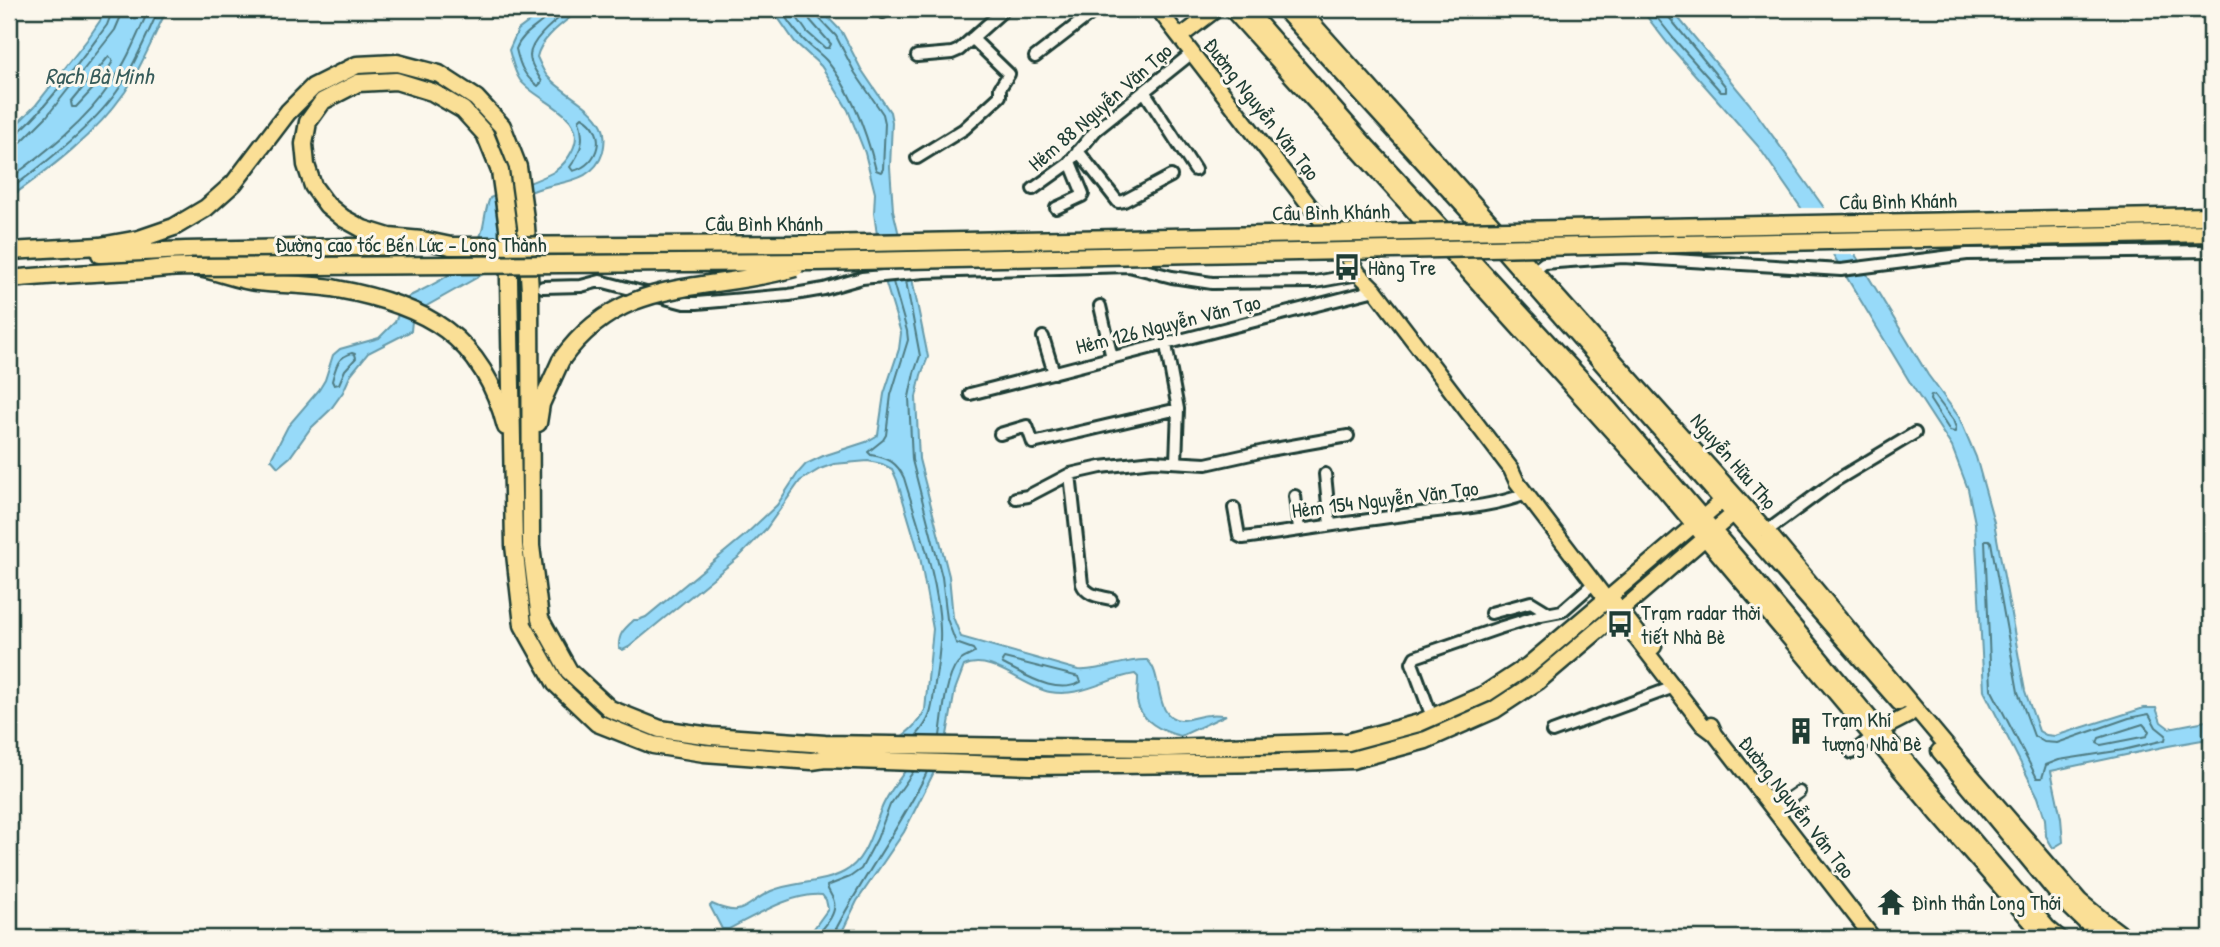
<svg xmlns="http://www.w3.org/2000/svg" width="2220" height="947" font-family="'Patrick Hand',sans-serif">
<rect width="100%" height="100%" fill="#fbf7ec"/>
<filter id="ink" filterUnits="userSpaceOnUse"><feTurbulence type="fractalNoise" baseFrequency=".0143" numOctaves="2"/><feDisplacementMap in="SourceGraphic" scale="14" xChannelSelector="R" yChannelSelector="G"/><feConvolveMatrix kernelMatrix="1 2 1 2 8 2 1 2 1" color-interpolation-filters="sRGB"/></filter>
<g filter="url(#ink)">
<path fill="#97daf9" stroke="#679baa" stroke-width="2" d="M108 9H167C154 36 142 66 125 92 96 134 50 169 9 198V132L35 106 87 40Z
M546 9H581C565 22 541 37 537 57 540 63 543 71 547 76 563 94 591 104 602 126 606 135 605 143 603 152 591 191 544 177 518 200 503 214 498 254 485 273L416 312 412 321 411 331 368 353 351 374 343 392 330 410 310 429 290 457 278 467 271 459 288 426 319 390 325 380 333 355 340 349 379 338 395 322 404 301 410 296C442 280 472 268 482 231 485 220 485 209 490 198 508 190 539 181 555 171 562 166 568 159 572 151 591 114 536 102 520 80 514 71 512 60 509 50L518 30Z
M772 9H820L842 32 861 69 890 112 892 122 890 167 893 210 898 231 908 259 928 357 921 375 916 397 919 459 949 576 953 617 961 637 1078 670C1102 672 1123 659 1147 660 1164 673 1153 719 1181 720 1190 720 1200 715 1209 715 1214 714 1220 715 1226 715L1181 736C1163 732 1140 721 1137 701 1137 693 1138 685 1138 677L1135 674C1107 678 1080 698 1050 692 1023 687 991 653 964 666L955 690 944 752 904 832 857 901 839 938H807L828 909 826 900 822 895C793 892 755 916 729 929H722L710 906 712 904C745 919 744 904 771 891 794 881 822 884 844 872 868 860 873 825 884 803 893 785 907 770 918 753L917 751C906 750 900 755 890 759 870 770 844 774 824 761 861 757 907 746 925 710L933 629 920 557 897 480 892 469 882 464 868 461 834 464 820 469 800 481 766 529 740 556 629 647 623 650 619 648C618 634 624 629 634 620H638L646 617 744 536 777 505 798 473 806 464 823 456 866 442 878 435 884 394 899 349 901 333 882 271 874 213 875 193 865 153 848 110 827 75 821 66 795 42Z
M1641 9H1671L1749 103 1805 181 1842 233 1928 375 1959 417 1976 457 1994 522 2025 691 2039 731 2046 735 2055 736 2144 708H2156L2161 722 2169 728 2211 720V741L2202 740 2168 746 2051 771 2061 818 2063 842 2053 848 2046 836 2045 819 2038 797 1984 691 1975 523 1968 489 1952 447 1911 384 1829 248 1758 146 1668 44Z"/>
<path fill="#fbf7ec" d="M1797 208H1828L1859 255H1829Z"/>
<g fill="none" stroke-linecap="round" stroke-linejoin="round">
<path stroke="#4f7c83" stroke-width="2" d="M550 9C548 24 524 28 516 49 520 66 524 76 538 86L542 82C538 74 530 65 530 56 530 39 558 19 570 9
M780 9C787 19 794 31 803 39 810 47 820 53 827 61 851 90 867 134 876 170L881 172 883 169 885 123 883 114 855 73 836 36 817 16 816 9
M791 9 807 32 825 48H829L831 44 810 20 807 9
M1650 9 1674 39 1721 92H1726V87L1668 16 1666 9
M109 56 113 61 103 78 76 107H72L71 102Z
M582 117C608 131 600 164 573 171L570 167C582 151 585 139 579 120Z
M9 137C28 134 92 45 107 25L113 9
M9 146 21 142 47 116 115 30 121 16 122 9
M9 179C45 153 87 120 112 82 128 60 138 33 149 9
M9 190C46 163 95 125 120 87 136 62 147 35 159 9
M906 281 920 356 914 373 909 397 912 460 942 577 947 619 956 643 973 649 975 652C970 657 962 657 957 664 945 680 943 716 940 736
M893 282 907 331 908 340 891 395 886 435 883 440 868 452 871 455C888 458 897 462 904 478 918 525 939 580 940 629 941 647 938 665 935 683 932 707 933 717 916 736
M352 353 355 354 356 358 345 370 339 384 334 385 332 381C336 367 337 357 352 353Z
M1931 395 1935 396 1953 420 1956 428 1955 432 1950 431 1930 400Z
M1985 540H1989L1991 542 2018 692 2034 736 2044 742 2057 743 2129 718 2149 714 2156 727 2166 735 2165 740 2123 750 2059 760 2046 765 2042 778H2037L1991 689Z
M1004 658 1079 677 1081 682C1056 696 1026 675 1003 664L1002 661Z
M2143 724 2149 731 2147 736 2101 745 2097 743 2099 738Z
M815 938C823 928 837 915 834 902 833 896 828 892 827 886L850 877 861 869 877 839 890 805 913 772
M833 938 834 933C862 877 900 829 927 772"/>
<defs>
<path id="minor" d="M878 9 883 12 888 9
M917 56 952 53 959 50 1005 9
M1035 57 1097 9
M1144 91 1195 170
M1078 151 1118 202 1124 201 1171 176
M917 158 964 129 1000 96V88L1009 74 972 38
M1033 189 1068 164 1096 130 1192 53
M1056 208 1082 196 1083 194 1070 162
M1535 270 1544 263 1623 257 1841 270 1967 254 2211 251
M543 287 581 286 600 281 684 303H697L789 295 824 289 862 278 924 272 1129 266 1172 277 1212 283 1315 282 1359 274
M1100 306 1112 358
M1043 337 1054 373
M1166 345 1178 409 1176 462
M970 394 1375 290
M1000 434 1027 426 1033 443 1178 409
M1070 474 1082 584C1087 596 1099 596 1111 599
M1325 474 1330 525
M1295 496 1299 529
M1016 498 1028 496 1070 474 1101 467 1153 461 1206 464 1269 450 1348 436
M1234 508 1239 536 1243 538C1297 531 1350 522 1404 515 1445 509 1486 509 1526 494
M1767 531 1835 481 1915 433
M1491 613 1531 602 1549 613
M1429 709 1412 663 1415 657 1499 628 1541 615 1562 611 1594 583
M1552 732 1674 687
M1852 753 1877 733
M1774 809 1799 792"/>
<path id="major" d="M1158 9 1337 241 1359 274 1375 290 1511 469 1517 482 1613 608
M1231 9 1662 487 1938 815 2045 938
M1247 9 1369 148 1609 408 1744 566 1880 730 2048 928 2060 938
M1283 9 1475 219 1899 703
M1300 9 1767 531 1961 763 2080 901 2103 920 2127 938
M1180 37 1217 9
M1606 600 1729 495
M1617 614 1741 507
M1636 638 1703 725 1715 734
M1711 725 1715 734 1873 938
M1880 730 1909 715
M1939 751 2062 900 2091 928 2105 938"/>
<path id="highway" d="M451 246 422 240 389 237 363 229 343 218 327 205 313 186 306 165 304 144 308 122 323 101 358 83 396 81 432 92 463 110 485 134 500 171 508 228 514 545 523 625 556 684 597 723 653 745 704 753 812 761 825 759 1031 766 1277 763 1352 760 1426 740 1494 710 1538 681 1617 614
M9 251 100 246 139 239 174 227 206 208 234 183 288 112 313 87 357 65 397 63 439 74 476 98 502 126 518 167 526 226 530 291 531 546 540 619 569 671 610 709 660 729 711 736 825 744 1031 747 1167 748 1348 742 1419 723 1485 694 1528 666 1606 600 1612 601 1646 645 1653 646
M100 254 186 250 403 246
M9 279C50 275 90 273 131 271 150 270 170 267 190 267 212 268 235 280 257 282 284 285 311 284 337 289 425 305 483 336 506 427
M538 423 541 404 561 360"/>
</defs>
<use href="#minor" stroke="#1f3d34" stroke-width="16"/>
<use href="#major" stroke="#1f3d34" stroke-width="19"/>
<use href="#highway" stroke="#1f3d34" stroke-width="21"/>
<use href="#minor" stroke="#fbf7ec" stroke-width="10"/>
<use href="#major" stroke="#fadf96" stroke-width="14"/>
<use href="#highway" stroke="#fadf96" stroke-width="16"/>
<defs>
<path id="highway-bridge" d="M451 246 818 244 2211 216
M191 267 814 262 2211 233
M561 360C623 273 705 294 795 268"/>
</defs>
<use href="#highway-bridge" stroke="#1f3d34" stroke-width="21" stroke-linecap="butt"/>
<use href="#highway-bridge" stroke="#fadf96" stroke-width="16"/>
</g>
</g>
<defs>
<symbol id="bus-bare" viewBox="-9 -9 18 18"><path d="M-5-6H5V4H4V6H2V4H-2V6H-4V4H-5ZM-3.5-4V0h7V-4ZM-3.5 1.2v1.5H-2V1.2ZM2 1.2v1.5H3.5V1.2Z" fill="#1f3d34" stroke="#fbf7ec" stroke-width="2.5" paint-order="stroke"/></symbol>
<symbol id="building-bare" viewBox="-9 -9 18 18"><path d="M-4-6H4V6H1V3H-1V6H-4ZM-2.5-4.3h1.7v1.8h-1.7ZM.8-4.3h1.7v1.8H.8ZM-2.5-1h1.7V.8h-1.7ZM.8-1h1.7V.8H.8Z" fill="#1f3d34" stroke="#fbf7ec" stroke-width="2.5" paint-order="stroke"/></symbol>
<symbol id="temple-bare" viewBox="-9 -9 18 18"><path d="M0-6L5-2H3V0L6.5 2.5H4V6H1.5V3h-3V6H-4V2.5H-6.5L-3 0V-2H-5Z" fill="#1f3d34" stroke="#fbf7ec" stroke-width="2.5" paint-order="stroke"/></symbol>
</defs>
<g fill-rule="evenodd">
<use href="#bus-bare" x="1328" y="248" width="38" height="38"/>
<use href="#bus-bare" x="1601" y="605" width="38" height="38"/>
<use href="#building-bare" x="1782" y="712" width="38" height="38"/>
<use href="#temple-bare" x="1872" y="883" width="38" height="38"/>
</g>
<g text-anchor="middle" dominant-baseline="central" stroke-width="6" stroke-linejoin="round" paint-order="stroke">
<g font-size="21" fill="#1f3d34" stroke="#fbf7ec">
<text transform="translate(1100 107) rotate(-41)">Hẻm 88 Nguyễn Văn Tạo</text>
<text transform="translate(1262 109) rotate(52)">Đường Nguyễn Văn Tạo</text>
<text transform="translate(1898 201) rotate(-1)">Cầu Bình Khánh</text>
<text transform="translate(1331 212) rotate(-1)">Cầu Bình Khánh</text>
<text x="764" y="223">Cầu Bình Khánh</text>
<text x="411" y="244">Đường cao tốc Bến Lức - Long Thành</text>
<text transform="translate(1168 324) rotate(-14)">Hẻm 126 Nguyễn Văn Tạo</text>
<text transform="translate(1734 461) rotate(49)">Nguyễn Hữu Thọ</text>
<text transform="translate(1385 499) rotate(-7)">Hẻm 154 Nguyễn Văn Tạo</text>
<text transform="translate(1797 807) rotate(52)">Đường Nguyễn Văn Tạo</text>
</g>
<g font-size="21" fill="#1f3d34" stroke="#fbf7ec" text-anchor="start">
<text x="1368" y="267">Hàng Tre</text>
<text x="1641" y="612">Trạm radar thời<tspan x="1641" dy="24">tiết Nhà Bè</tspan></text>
<text x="1822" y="719">Trạm Khí<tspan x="1822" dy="24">tượng Nhà Bè</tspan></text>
<text x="1912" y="902">Đình thần Long Thới</text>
</g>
<g font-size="23" font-style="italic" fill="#375c5b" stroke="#fbf7ec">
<text x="99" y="75">Rạch Bà Minh</text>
</g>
</g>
<rect width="2220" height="947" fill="none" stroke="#fbf7ec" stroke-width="35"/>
<rect x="18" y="18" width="2185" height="912" fill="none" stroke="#1f3d34" stroke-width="2.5" filter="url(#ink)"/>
</svg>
